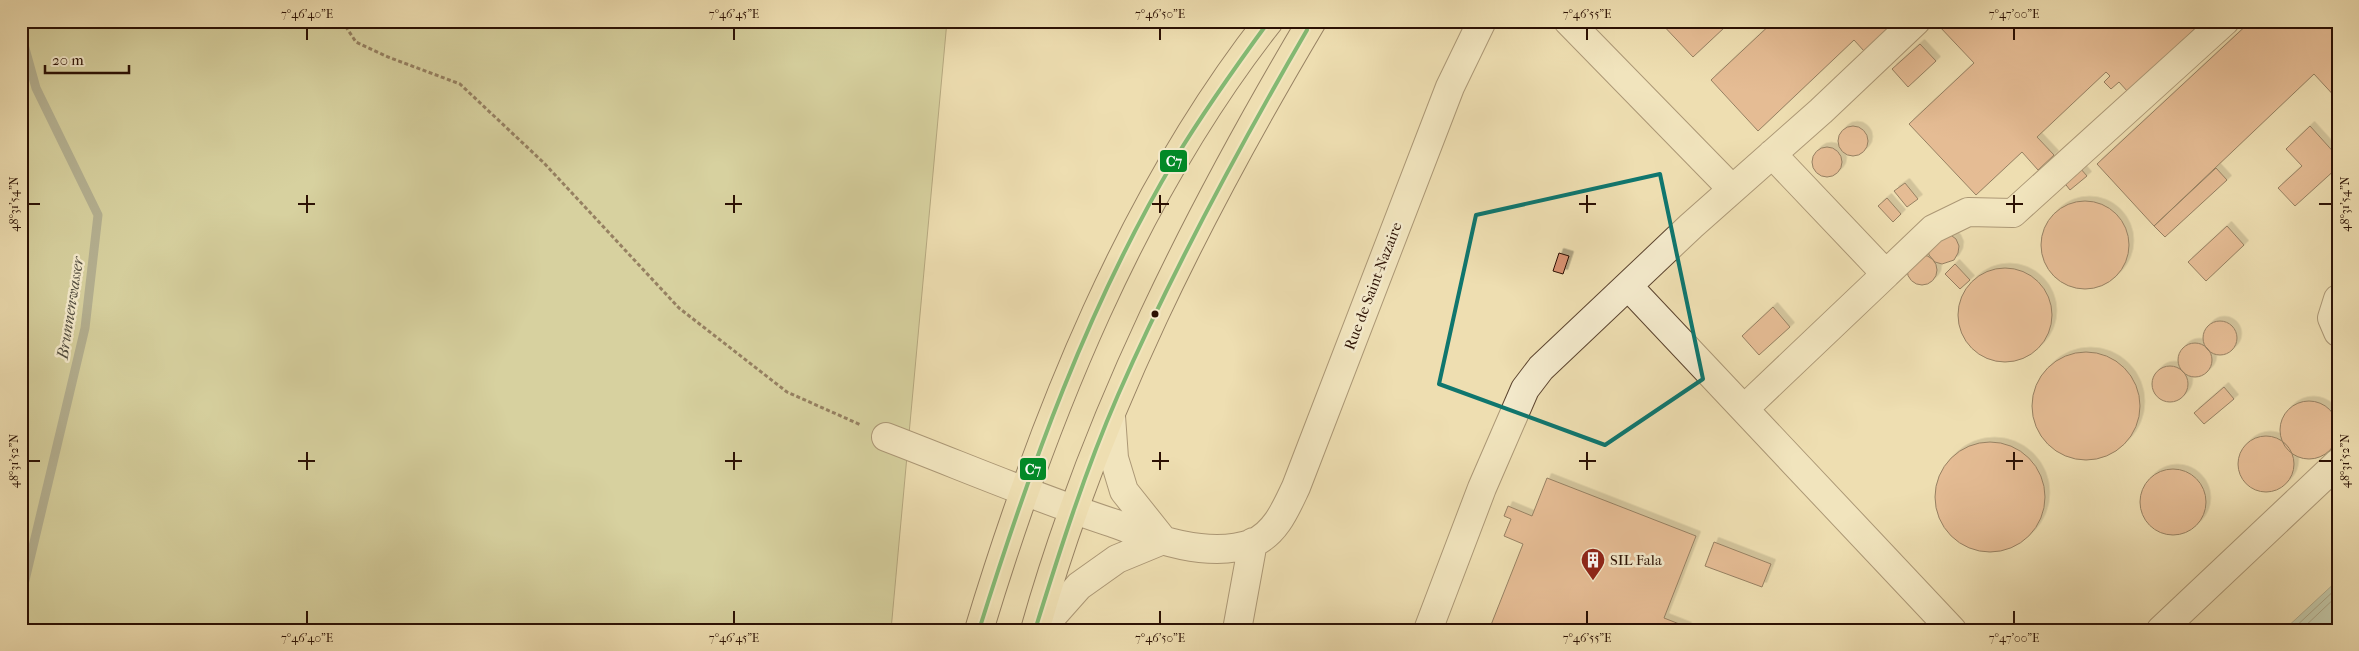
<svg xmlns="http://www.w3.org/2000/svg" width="2359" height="651" font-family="'IM FELL French Canon',serif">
<defs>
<filter id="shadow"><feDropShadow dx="4.5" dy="-4.5" stdDeviation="0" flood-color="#0004"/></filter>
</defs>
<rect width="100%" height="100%" fill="#eedeb1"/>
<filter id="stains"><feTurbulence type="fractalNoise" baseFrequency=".004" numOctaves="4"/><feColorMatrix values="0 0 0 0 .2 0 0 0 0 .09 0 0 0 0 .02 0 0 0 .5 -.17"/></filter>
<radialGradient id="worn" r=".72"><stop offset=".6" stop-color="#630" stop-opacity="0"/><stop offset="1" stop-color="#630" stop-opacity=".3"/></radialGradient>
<path fill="#bac18a" stroke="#736947" d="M21 21H947L891 630H21Z"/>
<path fill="#99bcaf" stroke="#6d786b" d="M2338 580V630H2284Z"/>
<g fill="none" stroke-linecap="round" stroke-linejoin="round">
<path stroke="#62665a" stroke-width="1" d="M2292 630 2338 587
M2301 630 2338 595"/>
<path stroke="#6d786b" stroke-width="9" d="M21 34 36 88 98 215 85 328 21 597"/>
</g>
<path fill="#d99272" stroke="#2c1104" filter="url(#shadow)" d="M1659 21H1719L1725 27 1693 57Z
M1774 21H1896L1864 51 1854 40 1758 131 1711 80Z
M1945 21H2010L2014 26 2019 21H2203L2128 92 2119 82 2111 89 2104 82 2110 76 2106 72 2037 137 2054 155 2038 170 2022 152 1976 195 1909 124 1974 63 1939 26Z
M2251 21H2338V100L2314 74 2154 226 2097 164Z
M1920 44 1936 61 1908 87 1892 69Z
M1838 141a15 15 0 1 1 30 0a15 15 0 1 1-30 0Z
M2310 126 2338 157V167L2295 206 2278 188 2302 166 2286 149Z
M1812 162a15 15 0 1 1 30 0a15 15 0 1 1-30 0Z
M2080 168 2087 176 2070 190 2063 181Z
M2216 168 2227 180 2165 237 2154 226Z
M1905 183 1918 199 1907 207 1894 191Z
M1887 198 1901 214 1893 222 1878 206Z
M2041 245a44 44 0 1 1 88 0a44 44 0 1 1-88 0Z
M2227 226 2244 245 2206 281 2188 262Z
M1948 233 1956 239 1959 246 1958 253 1954 260 1942 264 1935 262 1929 255 1928 245Z
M1559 253 1569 256 1563 274 1553 271Z
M1907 270a15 15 0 1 1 30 0a15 15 0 1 1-30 0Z
M1955 264 1970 280 1960 289 1945 274Z
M1958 315a47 47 0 1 1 94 0a47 47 0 1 1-94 0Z
M1773 307 1790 327 1759 355 1742 336Z
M2203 338a17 17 0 1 1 34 0a17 17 0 1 1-34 0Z
M2178 360a17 17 0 1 1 34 0a17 17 0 1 1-34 0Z
M2032 406a54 54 0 1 1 108 0a54 54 0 1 1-108 0Z
M2152 384a18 18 0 1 1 36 0a18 18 0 1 1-36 0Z
M2224 387 2234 399 2204 424 2194 413Z
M2280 430a29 29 0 1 1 58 0a29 29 0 1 1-58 0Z
M2238 464a28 28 0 1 1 56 0a28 28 0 1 1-56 0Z
M1935 497a55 55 0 1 1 110 0a55 55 0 1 1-110 0Z
M2140 502a33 33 0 1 1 66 0a33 33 0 1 1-66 0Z
M1547 478 1696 536 1664 618 1687 627 1686 630H1489L1523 544 1504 536 1511 519 1504 516 1508 506 1532 516Z
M1714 542 1771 564 1762 587 1705 566Z"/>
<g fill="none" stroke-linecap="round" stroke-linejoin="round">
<defs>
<path id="minor" d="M1568 21 1732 189
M1886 274 1933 229 1968 212 2013 213 2225 21
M1628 286 1952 630
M2338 299 2332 318 2338 332
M1744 409 1886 274 1772 154
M1111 416 1114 458 1124 491 1163 540
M886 437C962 466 1036 498 1113 523 1141 533 1170 545 1200 548 1217 550 1237 549 1253 543 1276 533 1286 508 1296 487L1450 87 1482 21
M1040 630 1079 586 1117 559 1163 540
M1237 630 1253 542
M1428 630 1482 488 1525 389 1541 368 1691 226 1821 111 1916 21
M2161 630 2338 463"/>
<path id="major" d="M979 630C1043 419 1132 195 1269 21
M1035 630C1096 414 1198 213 1312 21"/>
</defs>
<use href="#minor" stroke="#5c442f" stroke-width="30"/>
<use href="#major" stroke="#2c1104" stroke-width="30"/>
<path stroke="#2c1104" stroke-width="3" stroke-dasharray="4 2.5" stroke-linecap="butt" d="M342 21 356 42 388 57 460 84 544 163 679 308 787 392 861 425"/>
<use href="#minor" stroke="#f4eacc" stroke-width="28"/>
<use href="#major" stroke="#eedeb1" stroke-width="28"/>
<defs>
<path id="bus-1" d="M979 630C1030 468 1088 305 1175 159 1204 111 1236 66 1269 21
M1035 630C1060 550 1085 471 1118 395 1173 269 1238 149 1307 30"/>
</defs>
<use href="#bus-1" stroke="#f4eacc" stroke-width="8"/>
<use href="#bus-1" stroke="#008a27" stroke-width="4"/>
</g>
<path d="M0 0H2359V651H0ZM1660 174 1703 379 1605 445 1439 384 1476 215Z" fill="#eedeb1" fill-opacity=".55" fill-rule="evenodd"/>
<path fill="none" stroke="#0f766e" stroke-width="4" stroke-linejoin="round" d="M1660 174 1703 379 1605 445 1439 384 1476 215Z"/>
<path fill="none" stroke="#2c1104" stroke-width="2" d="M307 28V40M734 28V40M1160 28V40M1587 28V40M2014 28V40M307 195V213M734 195V213M1160 195V213M1587 195V213M2014 195V213M28 204H40M298 204H315M725 204H742M1152 204H1169M1579 204H1596M2006 204H2023M2319 204H2332M307 452V470M734 452V470M1160 452V470M1587 452V470M2014 452V470M28 461H40M298 461H315M725 461H742M1152 461H1169M1579 461H1596M2006 461H2023M2319 461H2332M307 611V624M734 611V624M1160 611V624M1587 611V624M2014 611V624"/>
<defs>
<symbol id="building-pin" viewBox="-11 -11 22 30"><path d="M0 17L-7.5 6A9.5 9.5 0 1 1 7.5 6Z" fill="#8f2418" stroke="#f4eacc"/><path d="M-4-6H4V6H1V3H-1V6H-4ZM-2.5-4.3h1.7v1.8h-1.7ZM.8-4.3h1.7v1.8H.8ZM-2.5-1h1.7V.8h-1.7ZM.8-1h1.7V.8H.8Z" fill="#fff"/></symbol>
</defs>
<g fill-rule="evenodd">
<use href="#building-pin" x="1579" y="546" width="28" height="38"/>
</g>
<circle fill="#2c1104" stroke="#f4eacc" stroke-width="2" cx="1155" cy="314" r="4.5"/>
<g text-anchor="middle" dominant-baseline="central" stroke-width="5" stroke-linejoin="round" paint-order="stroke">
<g font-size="15" fill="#2c1104" stroke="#f4eacc">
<text transform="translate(1373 286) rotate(-69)">Rue de Saint-Nazaire</text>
</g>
<g font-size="15" fill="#2c1104" stroke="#f4eacc" text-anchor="start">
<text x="1610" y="560">SIL Fala</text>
</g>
<g font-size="16" font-style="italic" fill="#524d40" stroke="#f4eacc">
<text transform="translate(70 308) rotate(-81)">Brunnenwasser</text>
</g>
</g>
<g stroke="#f4eacc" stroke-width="2">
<rect x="1159" y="149" width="29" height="24" rx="5" fill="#008a27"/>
<rect x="1019" y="457" width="28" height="24" rx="5" fill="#008a27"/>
</g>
<g font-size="14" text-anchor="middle" font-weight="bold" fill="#fff">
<text x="1174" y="166">C7</text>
<text x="1033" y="474">C7</text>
</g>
<rect width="2359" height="651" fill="none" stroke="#eedeb1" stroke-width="55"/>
<path d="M45 65v8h84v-8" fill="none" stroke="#2c1104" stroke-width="2.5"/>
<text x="52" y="65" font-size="15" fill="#2c1104" stroke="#f4eacc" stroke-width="4" paint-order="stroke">20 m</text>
<rect x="28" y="28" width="2304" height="596" fill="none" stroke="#2c1104" stroke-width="2"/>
<g font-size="12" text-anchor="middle" fill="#2c1104">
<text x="307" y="18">7°46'40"E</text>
<text x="734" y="18">7°46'45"E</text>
<text x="1160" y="18">7°46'50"E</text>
<text x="1587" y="18">7°46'55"E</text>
<text x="2014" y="18">7°47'00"E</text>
<text transform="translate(14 204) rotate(-90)" y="4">48°31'54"N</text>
<text transform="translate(2345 204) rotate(-90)" y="4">48°31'54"N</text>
<text transform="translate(14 461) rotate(-90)" y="4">48°31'52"N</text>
<text transform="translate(2345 461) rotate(-90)" y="4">48°31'52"N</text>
<text x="307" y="642">7°46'40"E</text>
<text x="734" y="642">7°46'45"E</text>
<text x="1160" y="642">7°46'50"E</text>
<text x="1587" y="642">7°46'55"E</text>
<text x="2014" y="642">7°47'00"E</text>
</g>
<rect width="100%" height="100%" filter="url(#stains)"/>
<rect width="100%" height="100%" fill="url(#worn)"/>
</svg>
